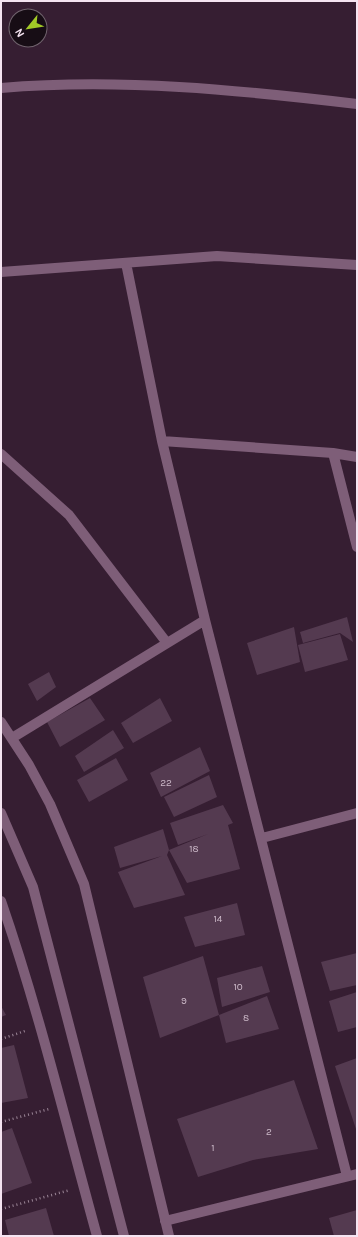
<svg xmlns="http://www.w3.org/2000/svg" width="358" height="1237" font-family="Karla,sans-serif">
<rect width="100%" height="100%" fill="#361e32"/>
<path fill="#543a50" d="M347 617 353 642 340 633 303 643 300 632Z
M294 627 300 662 257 675 247 643Z
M340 634 348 660 305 672 298 645Z
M49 672 56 687 37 701 28 684Z
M90 698 105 720 60 747 47 722Z
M160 698 172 721 133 743 121 723Z
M113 730 124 748 84 772 75 756Z
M200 747 210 771 161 797 150 773Z
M116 758 128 780 89 802 77 780Z
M209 775 217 797 174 817 164 797Z
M223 805 233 823 228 825 240 869 187 883 169 850 208 834 178 845 170 823Z
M163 829 169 850 167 855 185 895 134 908 118 872 162 856 120 868 114 847Z
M237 903 245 935 195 947 184 917Z
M357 953V985L330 991 321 962Z
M203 956 219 1015 267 996 279 1029 226 1043 219 1015 160 1038 143 977Z
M262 966 270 992 222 1007 217 978Z
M357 992V1027L338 1032 329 1001Z
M1 1006 6 1015 1 1017Z
M14 1045 28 1098 1 1103V1048Z
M357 1058V1132L335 1066Z
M294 1080 318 1149 253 1160 198 1177 177 1119Z
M12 1128 32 1183 1 1194V1132Z
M46 1208 54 1236H9L5 1220Z
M357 1210V1236H334L329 1218Z"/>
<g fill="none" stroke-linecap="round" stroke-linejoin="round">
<path stroke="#9a8596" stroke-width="2.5" stroke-dasharray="1 3" stroke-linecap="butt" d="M1 1039 25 1031
M1 1122 49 1109
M1 1209 70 1190"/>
<path stroke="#7e5e78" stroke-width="10" d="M1 88C120 78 239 90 357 104
M126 263 162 441 205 620 347 1176
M1 272 217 256 357 265
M162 441 333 453 357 457
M333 453 357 547
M1 454 69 515 167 643
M1 722 29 765 50 804 84 884 169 1236
M12 738 205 620
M1 813 33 887 124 1236
M262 838 357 813
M1 901C39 1011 66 1124 97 1236
M165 1221 357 1174"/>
</g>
<g text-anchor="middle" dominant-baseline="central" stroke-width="3" stroke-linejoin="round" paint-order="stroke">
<g font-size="10" fill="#cdbac9">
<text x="166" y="783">22</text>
<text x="194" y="849">18</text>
<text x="218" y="919">14</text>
<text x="238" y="987">10</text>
<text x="184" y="1001">9</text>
<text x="246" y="1018">8</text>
<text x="269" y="1132">2</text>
<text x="213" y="1148">1</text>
</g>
</g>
<rect width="358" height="1237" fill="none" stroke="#f5e4f1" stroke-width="4"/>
<g transform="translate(28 28) rotate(240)"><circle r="19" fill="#170d15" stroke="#70636d"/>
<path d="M0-3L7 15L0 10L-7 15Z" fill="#a2c927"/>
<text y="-6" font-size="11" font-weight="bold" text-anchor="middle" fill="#f5e4f1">N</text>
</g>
</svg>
